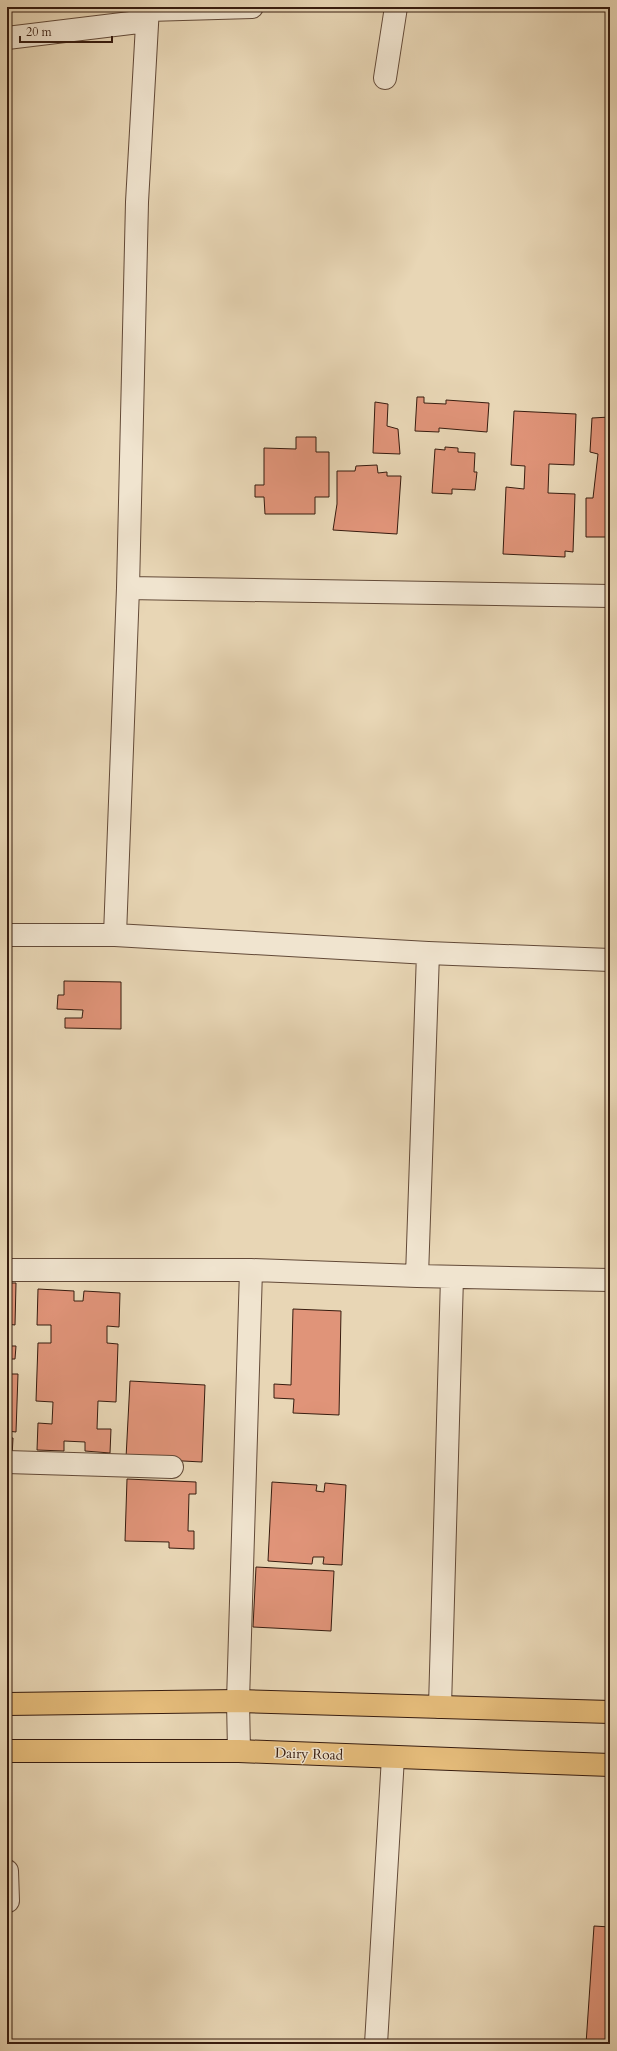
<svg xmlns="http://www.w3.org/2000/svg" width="617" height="2051" font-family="Cardo,serif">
<rect width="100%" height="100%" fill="#e8d6b5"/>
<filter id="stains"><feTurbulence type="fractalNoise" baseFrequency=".005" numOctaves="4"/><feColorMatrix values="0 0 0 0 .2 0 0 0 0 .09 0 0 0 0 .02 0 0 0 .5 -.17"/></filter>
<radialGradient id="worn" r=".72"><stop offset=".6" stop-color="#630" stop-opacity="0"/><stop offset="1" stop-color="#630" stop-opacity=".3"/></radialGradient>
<path fill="#e09479" stroke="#371c0f" d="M417 397H424V403L446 404V400L489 403 487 432 439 428V432L415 431Z
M375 402 388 404 387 426 398 429 400 454 373 453Z
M514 411 576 414 574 465 549 464 548 493 575 494 573 552 565 551V557L503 554 506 487 524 489 525 466 511 465Z
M610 417V537H586V498H593L598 454 590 452 592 418Z
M296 437H316V452H329V497H315V514H265L264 497H255V485H264V448L296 449Z
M445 447 458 448V452L475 453 474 472H477L475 490 452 489V494L432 493 435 449 445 450Z
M377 465 378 473 387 472V476H401L397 534 333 530 337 504V471H355L356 466Z
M64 981 121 982V1029L65 1028V1018H82L83 1010 57 1009 58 995H64Z
M7 1283H16L15 1325 7 1324Z
M38 1289 74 1291V1301H83L84 1291 120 1293 119 1327 107 1326V1343L118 1344 116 1402 98 1401 97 1429H111L110 1453 85 1451V1442L64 1441V1451L37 1450 38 1423 52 1424 53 1402 36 1401 38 1343H51V1325H37Z
M293 1309 341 1311 339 1415 293 1413 294 1399 274 1398V1384L291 1385Z
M7 1346H16L15 1359H7V1363Z
M7 1374H18L16 1432 7 1431Z
M130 1381 205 1385 202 1462 126 1458Z
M7 1438H13L12 1457H7Z
M127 1479 196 1482V1494H189L188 1531H194V1549L169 1548V1542L125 1541Z
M272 1482 317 1485 316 1491 324 1492 325 1483 346 1485 342 1565 323 1564 324 1557H313L312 1564 268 1561Z
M256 1567 334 1571 331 1631 253 1627Z
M594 1926 610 1927V2044H586Z"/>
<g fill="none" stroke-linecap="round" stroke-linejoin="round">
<defs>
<path id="minor" d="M148 10 252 7
M7 38 147 21
M385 78 396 7
M128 588 610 596
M7 935H115L428 953 610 960
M115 935 128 588 137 202 148 7
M7 1270H251L417 1276 610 1280
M417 1276 428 953
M7 1462 172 1467
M440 1707 452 1277
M239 1751 238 1701 251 1270
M7 1871 8 1901
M376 2044 393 1757"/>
<path id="major" d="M7 1704 238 1701 610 1712
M7 1751H239L610 1765"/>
</defs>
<use href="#minor" stroke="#634a38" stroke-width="24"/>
<use href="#major" stroke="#371c0f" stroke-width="24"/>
<use href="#minor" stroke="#f0e4cf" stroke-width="22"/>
<use href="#major" stroke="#e4bb7a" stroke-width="22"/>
</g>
<g text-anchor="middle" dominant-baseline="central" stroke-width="3" stroke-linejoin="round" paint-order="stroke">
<g font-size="14" fill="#371c0f" stroke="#f0e4cf">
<text transform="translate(309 1754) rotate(2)">Dairy Road</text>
</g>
</g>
<rect width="617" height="2051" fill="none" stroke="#e8d6b5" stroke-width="24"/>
<rect x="8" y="8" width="601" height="2035" fill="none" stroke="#371c0f" stroke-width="2"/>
<rect x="12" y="12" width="593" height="2027" fill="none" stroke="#371c0f"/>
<path d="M20 36v6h92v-6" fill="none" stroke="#371c0f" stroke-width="2"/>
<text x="26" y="36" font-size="12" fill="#371c0f" stroke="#f0e4cf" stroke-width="3" paint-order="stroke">20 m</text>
<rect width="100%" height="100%" filter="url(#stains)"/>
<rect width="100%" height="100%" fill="url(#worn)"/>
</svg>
